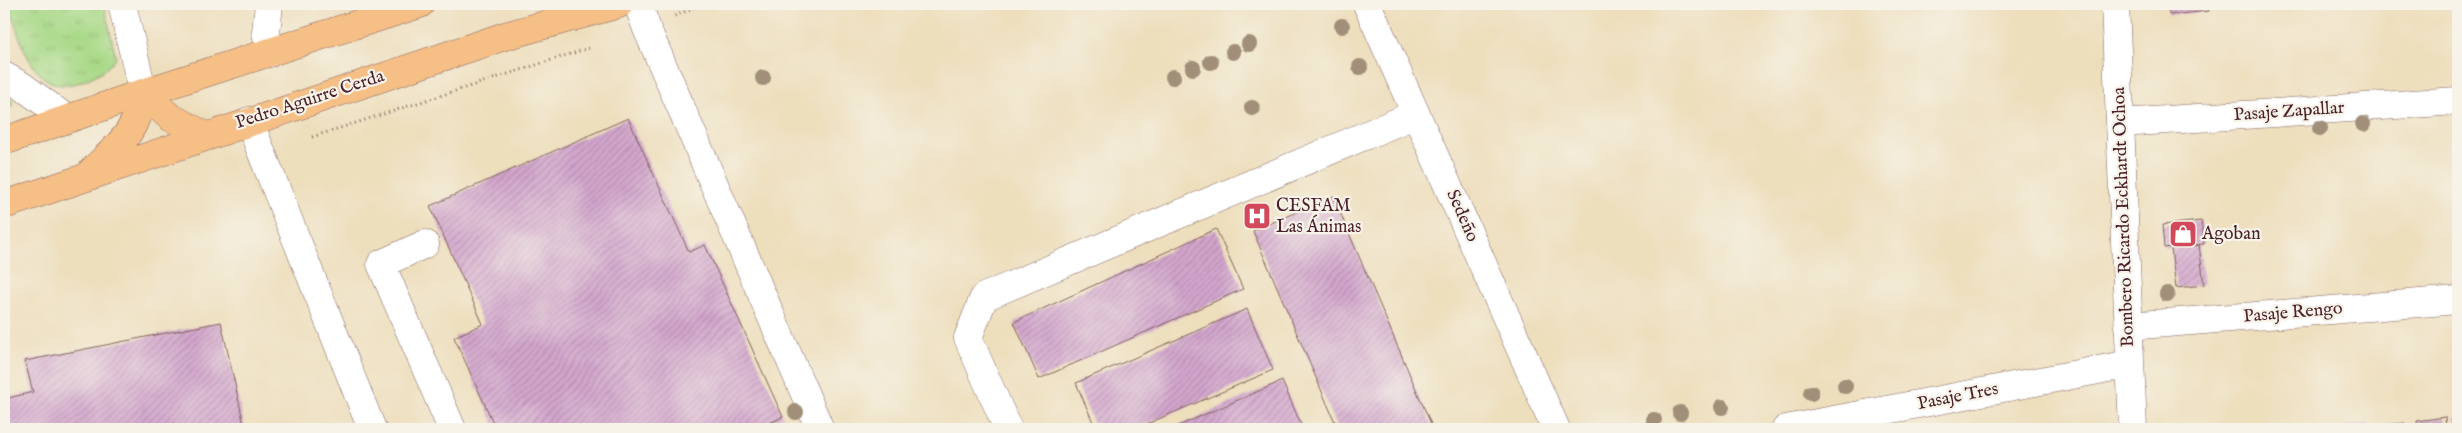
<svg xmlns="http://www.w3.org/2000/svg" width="2462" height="433" font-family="'IM FELL English',serif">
<defs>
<pattern id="grass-tufts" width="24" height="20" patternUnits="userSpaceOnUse" patternTransform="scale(1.25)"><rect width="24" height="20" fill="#a8d987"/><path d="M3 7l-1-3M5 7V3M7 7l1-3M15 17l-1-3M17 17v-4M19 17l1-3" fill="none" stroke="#92ba75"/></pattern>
<pattern id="building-hatch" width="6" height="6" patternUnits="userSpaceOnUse" patternTransform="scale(1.25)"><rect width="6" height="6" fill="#d3a6ce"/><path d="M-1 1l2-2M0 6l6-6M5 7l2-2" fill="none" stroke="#ad87a7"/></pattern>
</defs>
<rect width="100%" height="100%" fill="#f7f3e8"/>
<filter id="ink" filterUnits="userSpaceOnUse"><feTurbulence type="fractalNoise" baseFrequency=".02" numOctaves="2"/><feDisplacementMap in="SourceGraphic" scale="10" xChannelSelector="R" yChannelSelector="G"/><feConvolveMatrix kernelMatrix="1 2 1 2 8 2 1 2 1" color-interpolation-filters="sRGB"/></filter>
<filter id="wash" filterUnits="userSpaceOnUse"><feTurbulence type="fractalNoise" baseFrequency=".0096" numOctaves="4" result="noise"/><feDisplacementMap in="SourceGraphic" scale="20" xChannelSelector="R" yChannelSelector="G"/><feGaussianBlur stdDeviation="1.12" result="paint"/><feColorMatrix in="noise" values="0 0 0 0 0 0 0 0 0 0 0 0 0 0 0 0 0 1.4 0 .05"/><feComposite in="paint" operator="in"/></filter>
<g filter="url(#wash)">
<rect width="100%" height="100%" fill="#eddebc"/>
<path fill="url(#grass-tufts)" stroke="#797c59" d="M9 4H104L116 58C108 69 97 75 85 80 34 104 20 39 9 4Z
M8 91 14 105 4 109V92Z"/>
<g id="blocks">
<path fill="url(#building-hatch)" d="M2168 4H2208L2209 11 2169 15Z
M628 118 689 252 705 245 783 417 756 429H496L454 337 483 324 430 206Z
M1333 196 1431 424 1418 429H1338L1253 231Z
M2201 221 2204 244 2164 248 2162 225Z
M1216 229 1243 289 1039 379 1014 322Z
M2199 245 2204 285 2176 288 2171 249Z
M1247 309 1273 370 1135 429H1096L1076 383Z
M221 322 245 429H4V399L33 392 25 361Z
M1282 381 1303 429H1171Z
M2458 416V429H2456L2454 417Z
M2445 417 2446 429H2418L2417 421Z
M2405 423 2406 429H2377V426Z
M2368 424 2369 429H2341L2340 427Z"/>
</g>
</g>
<g filter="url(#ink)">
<use href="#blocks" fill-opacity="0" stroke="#83625e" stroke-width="1"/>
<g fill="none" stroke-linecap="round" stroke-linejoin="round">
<defs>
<path id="minor" d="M122 4 143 93
M269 4 266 32 270 53
M638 4 647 29 820 429
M1367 4 1556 429
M2115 4 2133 429
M4 76 22 86 67 119
M249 121 372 429
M2120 123 2458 101
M425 244 381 264 452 429
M2128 326 2458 300
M1008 429 968 338 984 297 1416 114
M1786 429 2130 364"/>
<path id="highway" d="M143 93 170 117 206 136
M4 141 143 93 420 4
M92 171C120 143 135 135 143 93
M4 205 505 36 619 4"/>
</defs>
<use href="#minor" stroke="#83625e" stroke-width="29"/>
<use href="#highway" stroke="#83625e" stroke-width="29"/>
<path stroke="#83625e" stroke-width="3" stroke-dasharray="1 4" stroke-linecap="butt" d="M675 16 702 4
M312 137 589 48"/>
<use href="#minor" stroke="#fff" stroke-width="28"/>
<use href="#highway" stroke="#f5bf86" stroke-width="28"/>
</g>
<g fill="#a18f79">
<circle cx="1342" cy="26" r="8"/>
<circle cx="1249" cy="44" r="8"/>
<circle cx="1233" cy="52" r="8"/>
<circle cx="1211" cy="62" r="8"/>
<circle cx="1360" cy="67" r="8"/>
<circle cx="1193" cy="68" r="8"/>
<circle cx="1173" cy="77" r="8"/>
<circle cx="763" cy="78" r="8"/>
<circle cx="1252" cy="108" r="8"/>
<circle cx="2363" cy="124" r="8"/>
<circle cx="2320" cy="128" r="8"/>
<circle cx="2167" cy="294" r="8"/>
<circle cx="1845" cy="386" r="8"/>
<circle cx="1811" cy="393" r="8"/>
<circle cx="1722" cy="407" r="8"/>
<circle cx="796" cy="412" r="8"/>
<circle cx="1680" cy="413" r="8"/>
<circle cx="1654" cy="420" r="8"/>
</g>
</g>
<defs>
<symbol id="hospital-square" viewBox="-11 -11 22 22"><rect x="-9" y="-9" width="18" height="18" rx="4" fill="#d1495b" stroke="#f7f3e8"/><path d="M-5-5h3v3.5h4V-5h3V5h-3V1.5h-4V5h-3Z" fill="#fff"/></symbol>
<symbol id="shop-square" viewBox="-11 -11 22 22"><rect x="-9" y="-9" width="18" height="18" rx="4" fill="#d1495b" stroke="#f7f3e8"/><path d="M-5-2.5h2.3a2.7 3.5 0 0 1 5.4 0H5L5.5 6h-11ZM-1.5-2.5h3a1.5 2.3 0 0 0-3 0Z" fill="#fff"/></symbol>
</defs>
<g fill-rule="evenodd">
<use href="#hospital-square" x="1241" y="200" width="32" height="32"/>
<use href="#shop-square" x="2167" y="218" width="32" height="32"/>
</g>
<g text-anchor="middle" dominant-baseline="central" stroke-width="4.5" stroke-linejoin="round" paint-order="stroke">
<g font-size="18" fill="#4a1f2b" stroke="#f7f3e8">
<text transform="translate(310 100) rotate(-18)">Pedro Aguirre Cerda</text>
<text transform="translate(2289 112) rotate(-4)">Pasaje Zapallar</text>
<text transform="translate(1462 216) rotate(66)">Sedeño</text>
<text transform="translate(2124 217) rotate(-92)">Bombero Ricardo Eckhardt Ochoa</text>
<text transform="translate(2293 313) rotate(-5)">Pasaje Rengo</text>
<text transform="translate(1958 397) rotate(-11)">Pasaje Tres</text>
</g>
<g font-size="18" fill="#4a1f2b" stroke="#f7f3e8" text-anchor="start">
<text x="1276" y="206">CESFAM<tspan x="1276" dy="21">Las Ánimas</tspan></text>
<text x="2202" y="234">Agoban</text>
</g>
</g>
<rect width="2462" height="433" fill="none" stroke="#f7f3e8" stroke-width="20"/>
</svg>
